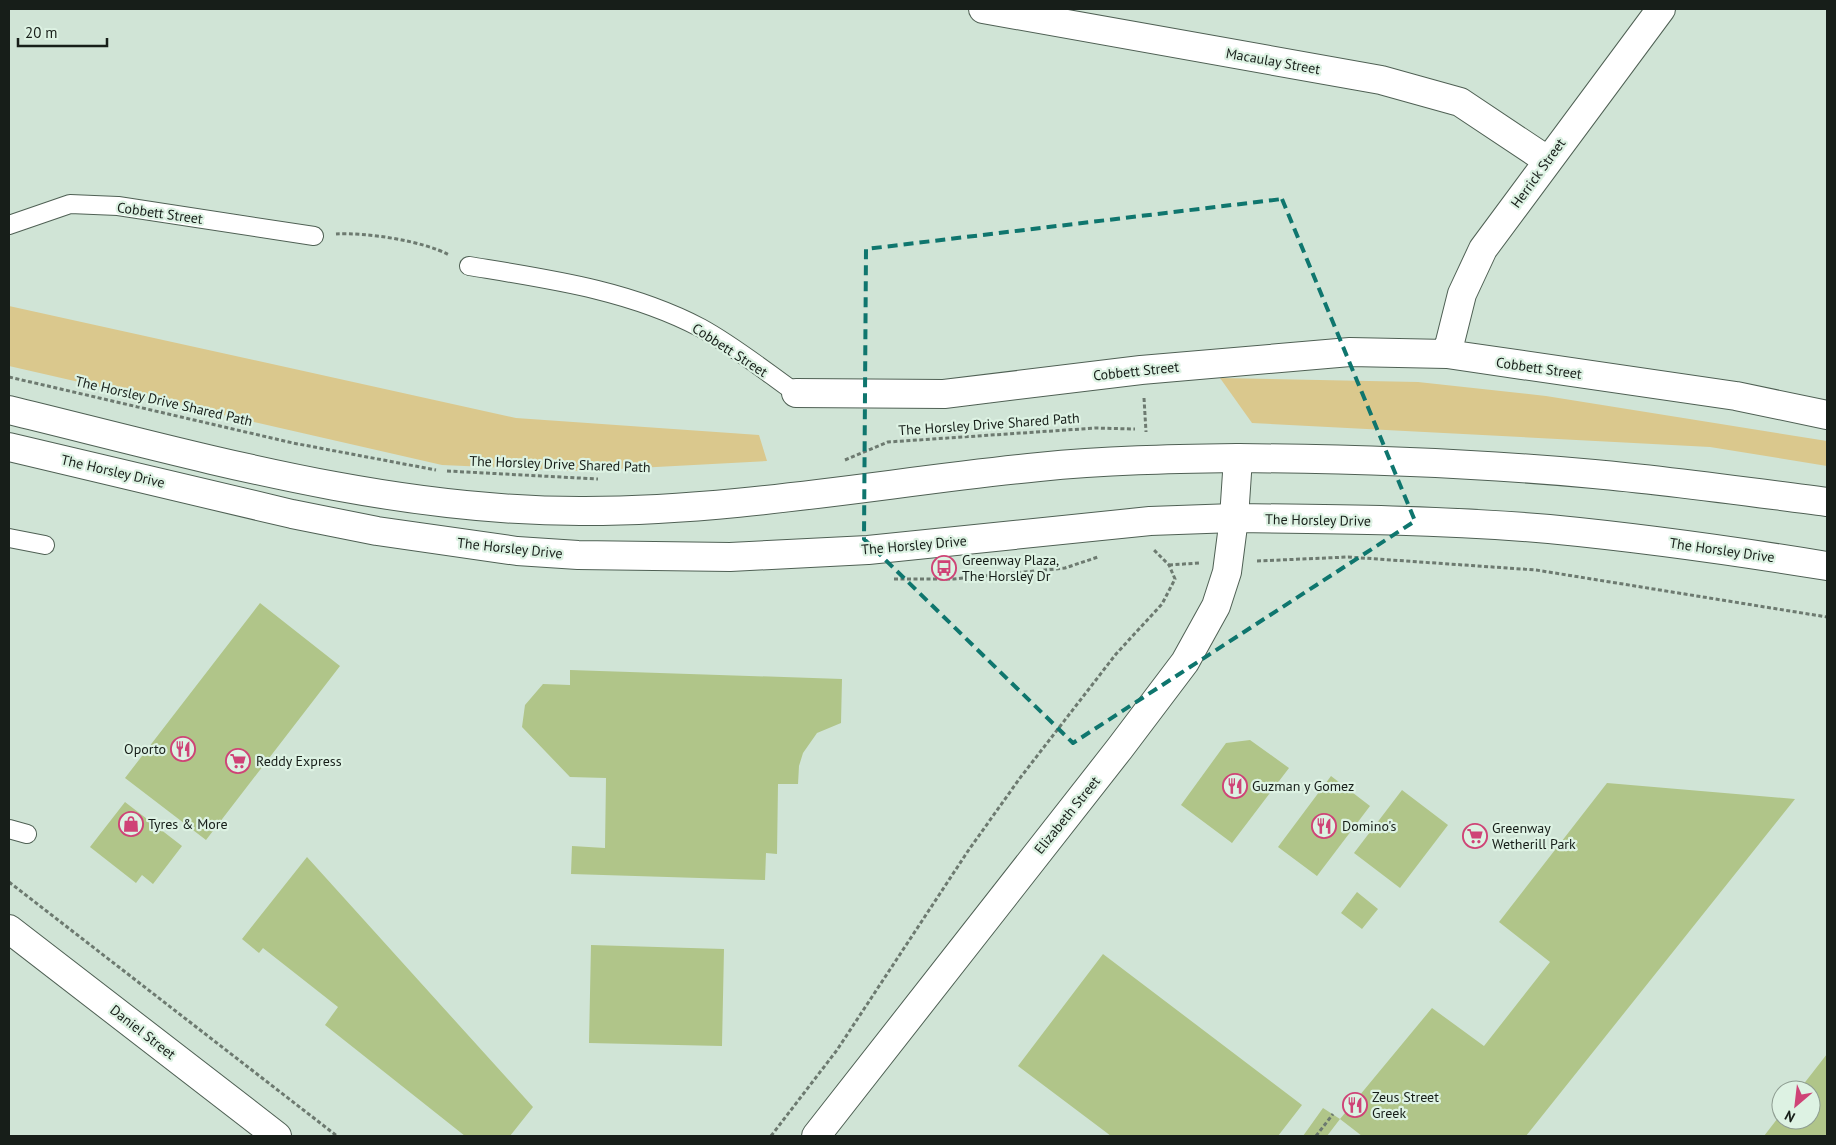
<svg xmlns="http://www.w3.org/2000/svg" width="1836" height="1145" font-family="'PT Sans',sans-serif">
<rect width="100%" height="100%" fill="#d0e4d6"/>
<path fill="#dac88d" d="M9 306 516 418 759 435 767 461 581 471 442 465 9 366Z
M1220 378 1418 382 1546 396 1827 441V466L1710 447 1252 423Z"/>
<path fill="#b0c589" d="M260 603 340 666 206 840 125 778Z
M570 670 842 679 841 723 817 733 803 753 799 766 798 784H778L777 854 766 853 765 880 571 874 572 846 605 848 606 778 570 777 522 727 525 705 543 684 570 685Z
M1250 740 1289 768 1232 843 1181 805 1226 743Z
M1331 776 1370 806 1317 876 1278 847Z
M1607 783 1795 799 1526 1136H1362L1340 1119 1432 1008 1484 1046 1550 962 1499 922Z
M1402 790 1448 825 1400 888 1354 853Z
M125 802 182 846 153 884 142 875 136 883 90 847Z
M307 857 533 1107 510 1136H465L325 1025 338 1007 263 948 259 953 242 939Z
M1357 892 1378 909 1362 929 1341 913Z
M591 945 724 949 722 1046 589 1043Z
M1103 954 1302 1105 1278 1136H1111L1018 1066Z
M1827 1054V1136H1764L1781 1114V1120H1811V1090H1799Z
M1323 1108 1340 1119 1327 1136H1303Z"/>
<g fill="none" stroke-linecap="round" stroke-linejoin="round">
<defs>
<path id="service" d="M9 225 70 204 118 206 314 236
M469 266C548 279 629 290 701 328 734 346 765 371 796 393
M9 538 45 545
M9 829 27 834"/>
<path id="minor" d="M983 9 1381 80 1460 102 1547 160
M1447 354 1462 294 1483 249 1661 9
M796 393 944 394 1141 370 1350 352 1447 354 1736 396 1827 415
M9 929 277 1136"/>
<path id="secondary" d="M9 410C198 456 389 512 585 511 737 511 888 482 1039 467 1105 460 1171 459 1238 458
M9 447 292 514 377 531 517 551 578 555 730 557 868 550 1150 521 1234 518"/>
<path id="primary" d="M1234 518C1339 519 1445 520 1549 529 1642 538 1735 551 1827 566
M816 1136 1120 748 1185 662 1216 606 1227 572 1234 518 1238 458C1357 459 1475 463 1594 474 1672 481 1749 492 1827 502"/>
</defs>
<use href="#service" stroke="#4f6054" stroke-width="20"/>
<use href="#minor" stroke="#4f6054" stroke-width="30"/>
<use href="#secondary" stroke="#4f6054" stroke-width="30"/>
<use href="#primary" stroke="#4f6054" stroke-width="30"/>
<path stroke="#6d7a70" stroke-width="3" stroke-dasharray="4 2.5" stroke-linecap="butt" d="M336 234C365 232 424 241 449 255
M9 377 293 443 436 470
M1144 398 1146 432
M845 460 888 442 1096 428 1135 429
M447 471 598 479
M1257 561 1348 557 1536 570 1827 617
M1169 565 1199 563
M894 579H954L1065 568 1098 557
M9 882 337 1136
M771 1136 837 1050 968 851 1020 778 1116 654 1162 604 1175 579 1169 565 1154 550
M1316 1136 1333 1114"/>
<use href="#service" stroke="#fff" stroke-width="18"/>
<use href="#minor" stroke="#fff" stroke-width="28"/>
<use href="#secondary" stroke="#fff" stroke-width="28"/>
<use href="#primary" stroke="#fff" stroke-width="28"/>
</g>
<path fill="none" stroke="#0f766e" stroke-width="4" stroke-dasharray="10 6" stroke-linejoin="round" d="M1282 199 1415 521 1073 743 864 539 866 249Z"/>
<defs>
<symbol id="bus-ring" viewBox="-11 -11 22 22"><circle r="9.5" fill="#ddf2e3" stroke="#cf4376" stroke-width="1.5"/><path d="M-5-6H5V4H4V6H2V4H-2V6H-4V4H-5ZM-3.5-4V0h7V-4ZM-3.5 1.2v1.5H-2V1.2ZM2 1.2v1.5H3.5V1.2Z" fill="#cf4376"/></symbol>
<symbol id="restaurant-ring" viewBox="-11 -11 22 22"><circle r="9.5" fill="#ddf2e3" stroke="#cf4376" stroke-width="1.5"/><path d="M-5-6h1v4h1v-4h1v4h1v-4h1v5L-1.5 .5V6h-2V.5L-5-1ZM5-6V6H3V1.5H1.5Q1.5-4 5-6Z" fill="#cf4376"/></symbol>
<symbol id="supermarket-ring" viewBox="-11 -11 22 22"><circle r="9.5" fill="#ddf2e3" stroke="#cf4376" stroke-width="1.5"/><path d="M-6-5.5h2.5l.6 2H6L4.5 2H-2.5L-4.4-4H-6ZM-1.5 3.2a1.3 1.3 0 1 0 .1 0ZM3 3.2a1.3 1.3 0 1 0 .1 0Z" fill="#cf4376"/></symbol>
<symbol id="shop-ring" viewBox="-11 -11 22 22"><circle r="9.5" fill="#ddf2e3" stroke="#cf4376" stroke-width="1.5"/><path d="M-5-2.5h2.3a2.7 3.5 0 0 1 5.4 0H5L5.5 6h-11ZM-1.5-2.5h3a1.5 2.3 0 0 0-3 0Z" fill="#cf4376"/></symbol>
</defs>
<g fill-rule="evenodd">
<use href="#bus-ring" x="930" y="554" width="28" height="28"/>
<use href="#restaurant-ring" x="169" y="735" width="28" height="28"/>
<use href="#supermarket-ring" x="224" y="747" width="28" height="28"/>
<use href="#restaurant-ring" x="1221" y="772" width="28" height="28"/>
<use href="#shop-ring" x="117" y="810" width="28" height="28"/>
<use href="#restaurant-ring" x="1310" y="812" width="28" height="28"/>
<use href="#supermarket-ring" x="1461" y="822" width="28" height="28"/>
<use href="#restaurant-ring" x="1341" y="1091" width="28" height="28"/>
</g>
<g text-anchor="middle" dominant-baseline="central" stroke-width="4.5" stroke-linejoin="round" paint-order="stroke">
<g font-size="14" fill="#171e19" stroke="#ddf2e3">
<text transform="translate(1273 61) rotate(10)">Macaulay Street</text>
<text transform="translate(1538 173) rotate(-54)">Herrick Street</text>
<text transform="translate(160 213) rotate(8)">Cobbett Street</text>
<text transform="translate(730 350) rotate(33)">Cobbett Street</text>
<text transform="translate(1539 368) rotate(8)">Cobbett Street</text>
<text transform="translate(1136 371) rotate(-6)">Cobbett Street</text>
<text transform="translate(164 401) rotate(13)">The Horsley Drive Shared Path</text>
<text transform="translate(989 424) rotate(-4)">The Horsley Drive Shared Path</text>
<text transform="translate(560 464) rotate(2)">The Horsley Drive Shared Path</text>
<text transform="translate(113 471) rotate(13)">The Horsley Drive</text>
<text transform="translate(1318 520) rotate(1)">The Horsley Drive</text>
<text transform="translate(914 545) rotate(-5)">The Horsley Drive</text>
<text transform="translate(510 548) rotate(6)">The Horsley Drive</text>
<text transform="translate(1722 550) rotate(8)">The Horsley Drive</text>
<text transform="translate(1067 815) rotate(-51)">Elizabeth Street</text>
<text transform="translate(143 1032) rotate(38)">Daniel Street</text>
</g>
<g font-size="14" fill="#171e19" stroke="#ddf2e3" text-anchor="start">
<text x="962" y="560">Greenway Plaza,<tspan x="962" dy="16">The Horsley Dr</tspan></text>
<text x="166" y="749" text-anchor="end">Oporto</text>
<text x="256" y="761">Reddy Express</text>
<text x="1252" y="786">Guzman y Gomez</text>
<text x="148" y="824">Tyres &amp; More</text>
<text x="1342" y="826">Domino's</text>
<text x="1492" y="828">Greenway<tspan x="1492" dy="16">Wetherill Park</tspan></text>
<text x="1372" y="1097">Zeus Street<tspan x="1372" dy="16">Greek</tspan></text>
</g>
</g>
<rect width="1836" height="1145" fill="none" stroke="#171e19" stroke-width="20"/>
<g transform="translate(1796 1105) rotate(208)"><circle r="24" fill="#ddf2e3" stroke="#8e9d92"/>
<path d="M0-4L9 19L0 12L-9 19Z" fill="#cf4376"/>
<text y="-8" font-size="14" font-weight="bold" text-anchor="middle" fill="#171e19">N</text>
</g>
<path d="M18 38v8h89v-8" fill="none" stroke="#171e19" stroke-width="2.5"/>
<text x="25" y="38" font-size="15" fill="#171e19" stroke="#ddf2e3" stroke-width="4" paint-order="stroke">20 m</text>
</svg>
